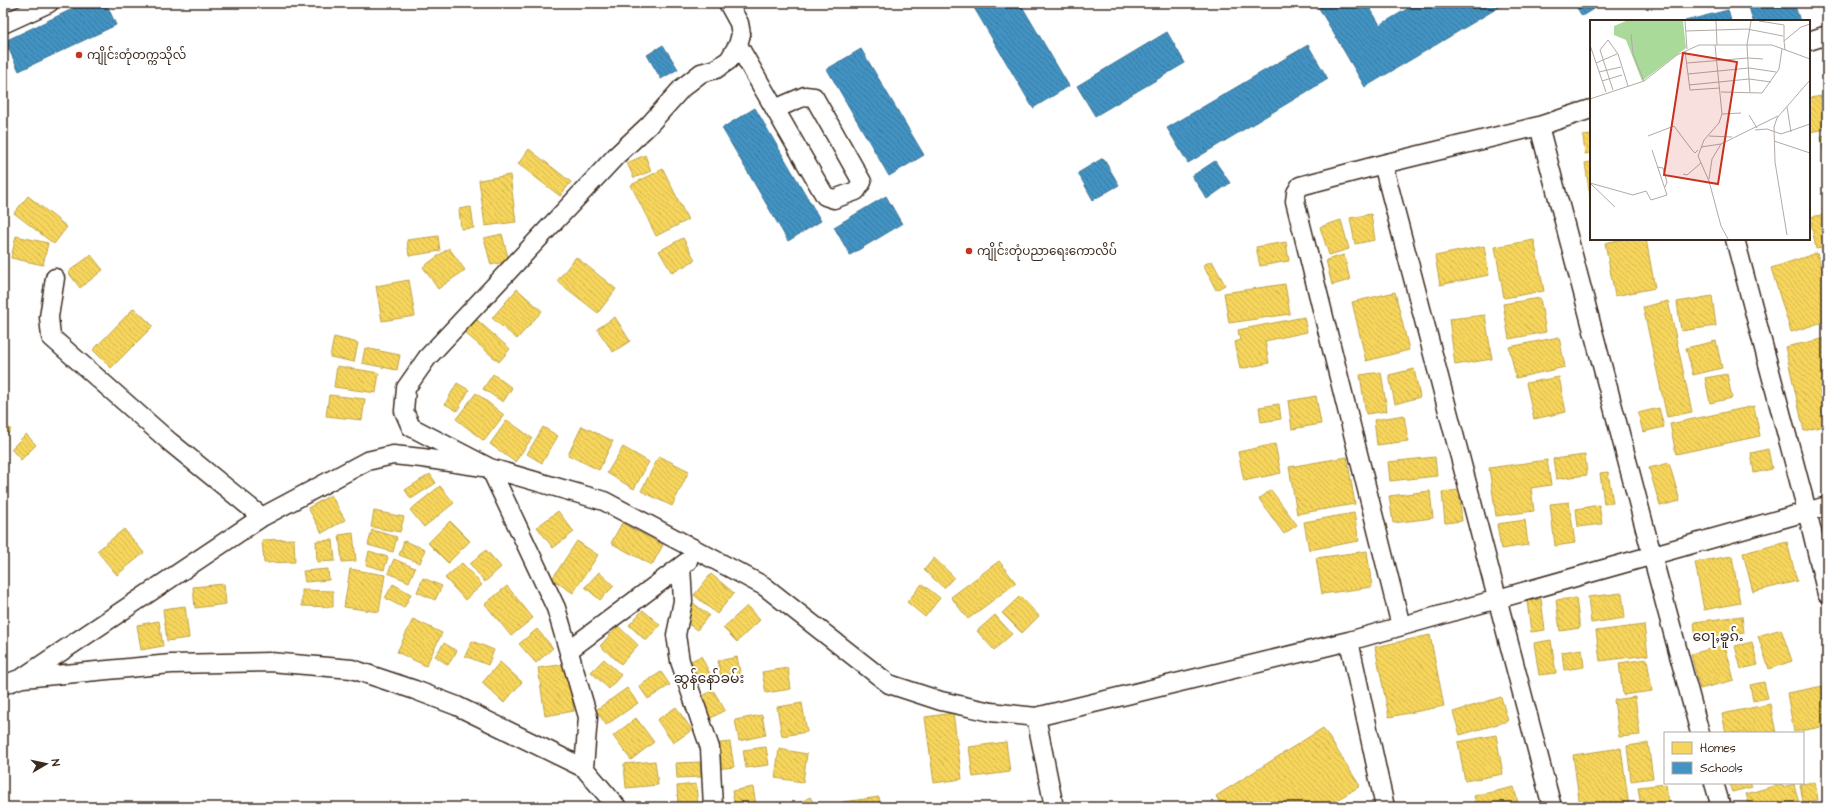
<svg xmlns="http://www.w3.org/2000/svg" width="1830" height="810" font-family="'Architects Daughter','Noto Sans Myanmar',sans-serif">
<defs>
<pattern id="homes-back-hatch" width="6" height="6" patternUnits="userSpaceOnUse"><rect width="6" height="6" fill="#f6d55c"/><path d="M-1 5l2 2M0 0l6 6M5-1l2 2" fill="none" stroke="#d4b750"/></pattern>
<pattern id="schools-back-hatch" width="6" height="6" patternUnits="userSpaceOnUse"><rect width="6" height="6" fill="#4393c3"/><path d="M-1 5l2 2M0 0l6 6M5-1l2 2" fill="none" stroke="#39789e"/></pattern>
</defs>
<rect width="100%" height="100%" fill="#fff"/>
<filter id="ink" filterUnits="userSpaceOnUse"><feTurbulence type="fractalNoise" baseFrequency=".025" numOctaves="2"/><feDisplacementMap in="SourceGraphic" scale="8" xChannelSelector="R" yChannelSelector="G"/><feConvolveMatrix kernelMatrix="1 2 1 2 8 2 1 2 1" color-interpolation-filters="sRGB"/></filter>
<g filter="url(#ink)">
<path fill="url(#homes-back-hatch)" stroke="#bea249" d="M1822 96 1827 129 1809 132V98Z
M1591 135V153L1585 154 1583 136Z
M1827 135V174L1821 136Z
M529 149 571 182 560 196 518 164Z
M645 155 651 171 634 178 627 163Z
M1591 162V203L1585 163Z
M663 169 688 220 656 236 631 185Z
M510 175 516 222 485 226 479 180Z
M28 196 67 227 54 244 14 213Z
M471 207 474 228 461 229 459 209Z
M1371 214 1375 240 1355 244 1350 218Z
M1827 214V247L1816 249 1810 217Z
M1341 220 1349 249 1329 255 1320 227Z
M502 234 509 261 491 265 484 238Z
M16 236 48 243 43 265 11 258Z
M438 236 440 251 409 256 407 240Z
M683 238 695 260 672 273 659 251Z
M1623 239H1646L1655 288 1615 296 1605 243Z
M1534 240 1544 291 1504 298 1495 247Z
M1286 242 1289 261 1260 266 1256 247Z
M1484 246 1489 275 1440 285 1435 256Z
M449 248 465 270 438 289 423 267Z
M1817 253 1827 285V321L1791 332 1771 268Z
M91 255 103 270 80 288 68 272Z
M1344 255 1350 280 1332 285 1326 260Z
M576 257 616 289 598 313 557 281Z
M1212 261 1225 285 1216 290 1203 265Z
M409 280 415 316 382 321 376 286Z
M1285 284 1290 314 1229 323 1224 293Z
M517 289 542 311 517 339 492 318Z
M1395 292 1409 350 1366 361 1352 302Z
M1712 296 1716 326 1681 331 1677 302Z
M1540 298 1546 332 1509 339 1503 304Z
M1668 301 1692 412 1667 417 1643 307Z
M134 308 153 326 111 368 93 350Z
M1485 315 1492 359 1455 365 1449 319Z
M615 317 630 341 613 352 597 329Z
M1304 317 1307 332 1265 341 1269 363 1240 369 1235 342 1240 340 1238 330Z
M476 319 510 349 499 362 464 332Z
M334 337 358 343 354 362 330 357Z
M1559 337 1565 367 1516 378 1509 347Z
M1827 338V425L1804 431 1785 347Z
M1716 341 1722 368 1693 375 1686 348Z
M365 348 400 355 397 370 362 363Z
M337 366 379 373 376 393 334 387Z
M1414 369 1420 397 1395 404 1389 375Z
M1381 372 1387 411 1366 414 1360 375Z
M493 374 512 388 503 402 483 389Z
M1727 374 1732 398 1710 403 1705 378Z
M1559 377 1566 412 1534 419 1526 383Z
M457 383 469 390 457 411 445 404Z
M476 393 504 415 484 441 456 419Z
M329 395 365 399 362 420 326 416Z
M1316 396 1321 424 1292 429 1288 401Z
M1279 404 1281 419 1261 422 1259 407Z
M1754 406 1760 436 1676 454 1670 424Z
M1659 408 1664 427 1643 432 1638 413Z
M1404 415 1408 441 1377 445 1374 420Z
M507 420 532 438 515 462 490 444Z
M3 421 11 430 3 438Z
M582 426 613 441 599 470 568 455Z
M543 427 558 436 542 463 527 454Z
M26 434 36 445 21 460 11 449Z
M1275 444 1281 473 1244 481 1238 452Z
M623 447 649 462 634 489 607 473Z
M1768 449 1772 469 1754 473 1751 453Z
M1585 455 1587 475 1556 479 1553 459Z
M659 456 689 471 672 506 641 491Z
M1347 457 1355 504 1297 514 1289 467Z
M1435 457 1437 476 1390 481 1388 462Z
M1547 460 1551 485 1531 488 1534 511 1496 516 1489 468Z
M1669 463 1680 501 1660 506 1649 468Z
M1608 472 1613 503 1604 504 1600 473Z
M430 474 436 483 411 499 405 490Z
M440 486 454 503 424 527 410 510Z
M1271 490 1297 525 1284 534 1259 499Z
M1459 490 1462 521 1445 523 1442 492Z
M1430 491 1433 518 1393 523 1389 496Z
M331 495 345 520 322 533 308 508Z
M1569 502 1575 543 1555 546 1550 504Z
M1599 505 1602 524 1578 527 1576 509Z
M374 511 404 517 400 532 371 527Z
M558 511 574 532 553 548 537 527Z
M1354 513 1359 541 1309 550 1304 522Z
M1525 520 1528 545 1501 549 1497 524Z
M450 521 470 541 448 563 428 543Z
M622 523 663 545 652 565 611 543Z
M124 529 144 553 117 575 97 551Z
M372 530 397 537 393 552 368 545Z
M353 533 356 561 342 562 339 535Z
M294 539 295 562 264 563 262 540Z
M333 540 335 561 317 562 316 541Z
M404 541 425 549 420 563 399 555Z
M577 541 598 555 573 593 552 579Z
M1787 542 1797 581 1753 592 1743 553Z
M486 550 501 567 485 582 470 564Z
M369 551 388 557 384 570 366 565Z
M1367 551 1372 587 1322 594 1316 558Z
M1732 556 1740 603 1704 610 1695 562Z
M934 558 954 577 944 588 924 570Z
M394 559 415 568 409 582 388 573Z
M999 561 1016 583 968 619 951 597Z
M462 563 482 585 465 600 445 578Z
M328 569 329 580 305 582 303 571Z
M350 569 385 575 379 612 344 607Z
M599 572 614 586 600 600 585 587Z
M711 574 734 593 717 614 694 595Z
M423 578 442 586 435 600 417 592Z
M224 584 226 604 195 608 193 587Z
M393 584 411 594 404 608 385 598Z
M922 584 940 598 925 617 907 602Z
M507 586 533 618 511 636 485 604Z
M302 590 333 591V607L302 606Z
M1622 593 1625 618 1591 623 1588 597Z
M1020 596 1039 616 1022 633 1002 613Z
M1576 598 1580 628 1560 631 1556 600Z
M1541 599 1545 630 1531 632 1527 601Z
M693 603 709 615 697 630 681 619Z
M185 606 189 638 167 641 163 609Z
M747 606 760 620 737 642 723 628Z
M643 610 660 625 646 641 629 625Z
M995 615 1012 634 994 650 977 631Z
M1742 616 1744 633 1696 640 1694 622Z
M413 619 442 633 426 666 397 652Z
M159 621 163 646 141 650 137 625Z
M1644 625 1648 655 1600 661 1596 631Z
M618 626 638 645 621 664 600 646Z
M537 629 553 648 536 663 519 644Z
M1781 629 1792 661 1769 669 1758 636Z
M1430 635 1444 706 1389 717 1375 647Z
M1551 640 1556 673 1539 675 1534 643Z
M472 641 494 650 488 665 465 656Z
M1752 642 1758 665 1741 669 1735 646Z
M444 643 457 651 448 665 435 656Z
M1725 645 1734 680 1700 689 1691 654Z
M1582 649 1584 667 1564 670 1562 652Z
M701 656 711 676 699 682 689 662Z
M737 657 741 675 721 679 718 661Z
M604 659 621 675 609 689 591 672Z
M1647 659 1652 691 1623 695 1619 663Z
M500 662 522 682 504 703 482 683Z
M567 664 574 711 545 716 538 668Z
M788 668 791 689 766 693 762 672Z
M661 672 670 685 648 699 639 686Z
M1764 682 1768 698 1753 701 1750 685Z
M1823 686 1827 706V726L1794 732 1787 693Z
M627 688 638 703 606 725 596 710Z
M713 690 725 710 706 721 694 701Z
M1501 697 1508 721 1460 735 1453 712Z
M1635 697 1640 735 1619 737 1614 700Z
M802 703 807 732 782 736 777 707Z
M1770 704 1776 733H1726L1722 714Z
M676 707 692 730 673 743 657 720Z
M953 713 962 779 934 783 925 717Z
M762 715 766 735 739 741 735 720Z
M636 718 654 742 631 760 613 736Z
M1323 728 1360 786 1326 807H1222L1216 796Z
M1496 735 1503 774 1465 781 1458 742Z
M730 742 734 767 716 769 712 744Z
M1006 742 1010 772 973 777 969 747Z
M1648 743 1653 778 1631 781 1627 746Z
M766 747 769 765 746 768 743 750Z
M1621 748 1629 807H1580L1573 755Z
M779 749 807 754 803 782 775 778Z
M655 761 658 785 626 788 624 764Z
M700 762 701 777 677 778 676 763Z
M1815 782 1818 800 1803 802 1800 784Z
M1729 783H1750L1752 787 1732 792Z
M696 784 698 807H678L677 786Z
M1666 784 1669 807H1641L1638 787Z
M1781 784 1782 787 1794 784 1800 807H1750L1746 794Z
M753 787 756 805 735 807 732 791Z
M1514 787 1519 807H1477L1474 796Z
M810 797 816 807H792Z
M879 797 881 807H844L843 802Z
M1041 801 1045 807H1030Z"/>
<path fill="url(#schools-back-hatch)" stroke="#417492" d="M85 3H106L116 25 19 71 5 41Z
M979 3H1020L1069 86 1033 108 973 6Z
M1316 3H1367L1380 25 1417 3H1506L1365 87Z
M1574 3H1603L1582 16Z
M1763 3H1794L1800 21H1753L1749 7Z
M1728 10 1731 21H1685Z
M1167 32 1185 63 1095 116 1077 86Z
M663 45 678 69 661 79 647 55Z
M1308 45 1328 79 1188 163 1167 128Z
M861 49 924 155 889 176 827 69Z
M755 108 821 221 788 241 722 128Z
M1103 158 1119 185 1093 200 1078 173Z
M1215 161 1230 183 1207 199 1192 176Z
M886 196 902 224 850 255 834 227Z"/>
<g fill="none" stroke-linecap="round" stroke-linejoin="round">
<defs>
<path id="minor" d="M3 24 49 3
M1809 41 1827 35
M738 45 825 196 834 199 856 191 862 182 814 97 805 96 775 109
M1539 126 1652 555 1700 733
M1383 164 1552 807
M1735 239 1807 511 1827 594
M55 278 49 317 51 337 170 442 262 517
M681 566 683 601 676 635 680 661 710 748 713 807
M1401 626 1295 201 1296 193 1300 186 1383 164 1539 126 1591 109
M1349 641 1385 807
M569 650 688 561
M23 678 171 664 270 662 352 669 415 690 457 706 584 768 617 807
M3 685 22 678 262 517 367 461 393 455 422 458 490 468 604 501 764 586 889 684 941 701 991 712 1036 717 1349 641 1827 506
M1036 717 1054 807
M584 768 588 717 556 608 490 468 411 427 404 411 406 388 427 358 616 156 649 125 682 88 701 73 716 69 729 60 738 45 741 34 739 23 728 3
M1714 783 1721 807"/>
</defs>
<use href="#minor" stroke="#3b2a1e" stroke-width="21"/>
<use href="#minor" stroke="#fff" stroke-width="18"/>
</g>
</g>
<g fill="#c8321e" stroke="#fff" stroke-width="1.5">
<circle cx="79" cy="55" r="4"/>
<circle cx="969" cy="251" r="4"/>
</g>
<g text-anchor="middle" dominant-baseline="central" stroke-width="4" stroke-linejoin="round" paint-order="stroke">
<g font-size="12" fill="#3b2a1e" stroke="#fff" text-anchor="start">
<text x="87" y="55">ကျိုင်းတုံတက္ကသိုလ်</text>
<text x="977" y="251">ကျိုင်းတုံပညာရေးကောလိပ်</text>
</g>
<g font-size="14" fill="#3b2a1e" stroke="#fff">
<text x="1718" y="637">ဝေႃႇၶူၵ်ႉ</text>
<text x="709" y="679">ဆွန်နော်ခမ်း</text>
</g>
</g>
<g transform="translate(1590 20)">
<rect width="220" height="220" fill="#fff"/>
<path d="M36 1H93L96 28 52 61 36 20 24 15V6Z" fill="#a9da9a"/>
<path fill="none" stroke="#b1aaa5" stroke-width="1" d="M95 1 97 29M126 1 127 25M169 1 194 5V21M96 11 157 9 193 16M41 14 43 34 54 61M0 25 16 72M125 25 132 94 129 103 114 120 108 136 119 161 131 206 138 219M195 30 194 21 211 7 220 4M95 31 100 70 130 68M6 43 27 34M97 43 158 38 173 39M9 52 31 47M98 54 159 48 186 52M12 61 32 55M99 65 159 59 157 25 161 1M23 70 10 30 18 20 28 34 38 66M131 72 172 73 189 49 192 29M160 72 159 59 181 62M0 79 54 61 87 35 109 25H182L220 39M197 87 201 112M132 94 151 93M159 95 167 108M165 110 177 109 191 114 220 104M58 116 84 106 102 130 105 133 108 130M119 116 142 117M184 121 220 133M111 127 131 124M67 147 73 148 77 162 75 167M93 154 97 155 111 143M119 159 122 139 131 124 188 96M0 163 43 175 56 171 61 180 77 175 62 130M1 164 25 187M197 215 185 142 184 107 187 98 220 60"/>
<path fill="#c8321e" fill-opacity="0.15" stroke="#c8321e" stroke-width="2" d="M93 33 147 42 128 164 74 155Z"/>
<rect width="220" height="220" fill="none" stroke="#3b2a1e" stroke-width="2"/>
</g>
<rect width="1830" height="810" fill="none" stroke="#fff" stroke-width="16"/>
<rect x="8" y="8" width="1814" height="794" fill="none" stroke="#3b2a1e" stroke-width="1.5" filter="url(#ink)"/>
<rect x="1664" y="732" width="140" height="52" fill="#ffffff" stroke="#b1aaa5"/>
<rect x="1672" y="742" width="20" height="12" fill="#f6d55c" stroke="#b1aaa5"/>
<text x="1700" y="752" font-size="12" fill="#3b2a1e">Homes</text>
<rect x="1672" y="762" width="20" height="12" fill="#4393c3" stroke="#b1aaa5"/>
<text x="1700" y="772" font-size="12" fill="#3b2a1e">Schools</text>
<g transform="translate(46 764) rotate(81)" stroke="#ffffff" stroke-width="3" paint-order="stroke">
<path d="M0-3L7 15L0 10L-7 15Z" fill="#3b2a1e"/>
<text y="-6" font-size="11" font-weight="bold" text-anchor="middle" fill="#3b2a1e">N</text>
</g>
</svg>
